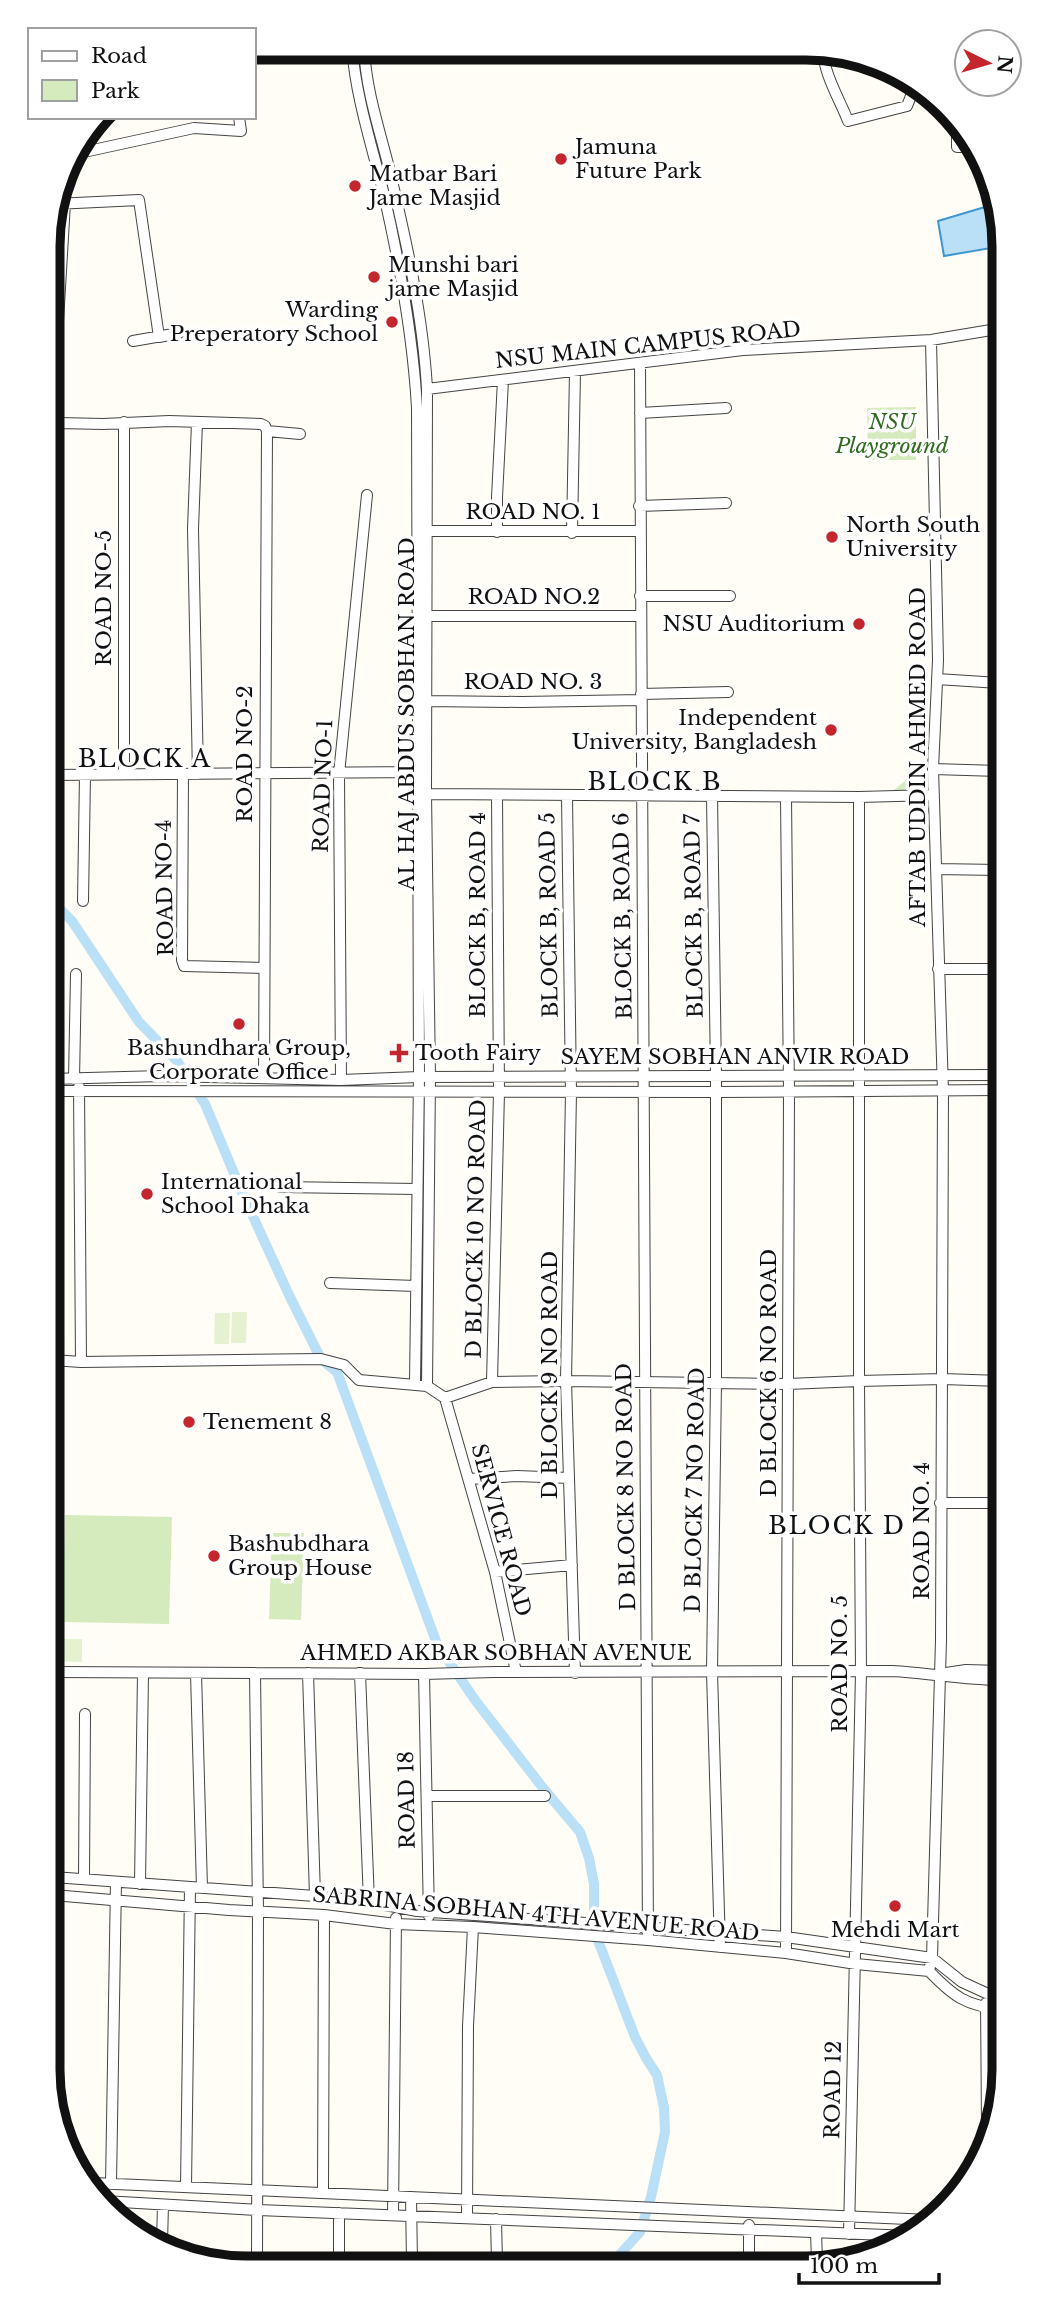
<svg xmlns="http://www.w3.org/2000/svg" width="1051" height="2315" font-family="'Libre Baskerville',serif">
<rect width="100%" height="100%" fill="#fffdf5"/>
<path fill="#d5ebbd" d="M916 407V460H868L867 408Z
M922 767V791L894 790Z
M65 1515 172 1517 169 1624 62 1622Z
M272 1533H304L301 1620 269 1619Z"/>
<path fill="#e6f2cf" d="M232 1312H247L246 1343H231Z
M215 1313H230L229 1344H214Z
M52 1639H82V1662L53 1661Z"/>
<path fill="#b9e0f7" stroke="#3f96cf" stroke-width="2" d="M984 173 997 194V247L944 256 938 221 985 207Z"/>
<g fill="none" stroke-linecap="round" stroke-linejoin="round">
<path stroke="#b9e0f7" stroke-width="10" d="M50 899 72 921 139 1022 177 1061 205 1104 244 1197 289 1295 321 1359 337 1372 437 1644 475 1700 543 1788 580 1832 589 1858 594 1884V1930L635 2037 646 2058 657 2075 664 2108 665 2132 651 2197 640 2232 613 2262"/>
<defs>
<path id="minor" d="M352 48C356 98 372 146 384 195 400 265 413 336 417 408L419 1077 415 1383
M364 48C366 90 379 128 389 168 406 240 423 315 427 389L426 794 430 1077 427 1386
M824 51C822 71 841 102 848 121L907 106 915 86
M254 56 346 51
M957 129V147H967
M81 141 84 152 194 128 241 131 239 117
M55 204 139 200 159 337
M133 341 179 333 159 337
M640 363 648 1940
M427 389 743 350 931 340 997 329
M53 406 65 203
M640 413 726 408
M124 422V774
M197 422 193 529 198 774
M639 506 726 503
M426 531H640
M497 532V497L503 380
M572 533 575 372
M640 596H730
M428 616H640
M937 679 999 683
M641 694 728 692
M425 701 522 702 641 700
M933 769 999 771
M183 774 182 960 184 966 264 968
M50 775 417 772
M56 775 51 438 59 423 103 424 169 421 261 424 265 426 267 431 300 434
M426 794 859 797 934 795
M567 796 571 1092 566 1381 575 1673
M712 796 716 1076V1382L712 1672 720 1947
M786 797 789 1092 786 1953
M936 869 999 870
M83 901 85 775
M938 969H1000
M264 1078 267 431
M51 1079 161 1076 341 1080 419 1077 1000 1075
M74 1079 76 974
M341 1080 339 774 367 495
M79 1087 81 1362
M51 1091 716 1092 1000 1090
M280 1187 417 1189
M330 1283 416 1286
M52 1360 81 1362 321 1359 344 1365 359 1380 427 1386 445 1398 492 1382 566 1381 788 1384 859 1381V797
M492 1382 499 1092 497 795
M445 1398 495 1572 516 1672
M469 1479 517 1476 569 1478
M940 1503H1001
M495 1572 572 1565
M53 1672 424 1674 494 1672 892 1671C929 1673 965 1680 1002 1680
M196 1673 202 1888
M255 1673 258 1912 257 2264
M308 1673 315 1896
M360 1673 369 1902
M946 1673 966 1670 1002 1671
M424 1674 429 1916
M427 1796H545
M53 1877 315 1896 369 1902 417 1911 786 1937 932 1958 962 1982 986 1993 1003 1994
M84 1879 85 1714
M140 1884 143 1673
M53 1895 229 1910 324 1915 396 1924 473 1927 648 1940 786 1953 856 1964 929 1971C953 1996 967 2007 1003 2009
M929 1971 932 1958 941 1640 943 1091 933 769 938 660 931 340
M986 2003 987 2124
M93 2183 930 2220
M111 2184 116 1882
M186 2187 190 1887
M323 2193 324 1915
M411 2197 412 2263
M104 2201 258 2210 911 2236
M393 2215 396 1918
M467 2218 468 2026 473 1927
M496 2219 497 2263
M749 2225V2261
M816 2232 817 2261
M849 2234 861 1672 859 1381 943 1379 1001 1381
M162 2242 163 2205
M339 2263V2213"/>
</defs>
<use href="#minor" stroke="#444" stroke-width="12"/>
<use href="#minor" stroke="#fff" stroke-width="10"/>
</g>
<g fill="#c4262e" stroke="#fff" stroke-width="2.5">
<circle cx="561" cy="159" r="7"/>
<circle cx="355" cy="186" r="7"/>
<circle cx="374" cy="277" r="7"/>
<circle cx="392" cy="322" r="7"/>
<circle cx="832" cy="537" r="7"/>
<circle cx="859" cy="624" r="7"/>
<circle cx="831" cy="730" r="7"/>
<circle cx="239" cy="1024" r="7"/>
<path d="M395.5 1042.5h7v7h7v7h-7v7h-7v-7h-7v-7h7z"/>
<circle cx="147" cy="1194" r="7"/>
<circle cx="189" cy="1422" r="7"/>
<circle cx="214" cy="1556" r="7"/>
<circle cx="895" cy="1906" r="7"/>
</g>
<g text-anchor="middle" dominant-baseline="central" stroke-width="7" stroke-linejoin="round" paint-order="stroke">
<g font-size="21" fill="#111" stroke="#fff" text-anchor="start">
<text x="575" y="147">Jamuna<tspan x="575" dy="24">Future Park</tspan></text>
<text x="369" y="174">Matbar Bari<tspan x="369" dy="24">Jame Masjid</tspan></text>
<text x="388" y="265">Munshi bari<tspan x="388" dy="24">jame Masjid</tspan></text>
<text x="378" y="310" text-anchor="end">Warding<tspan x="378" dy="24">Preperatory School</tspan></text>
<text x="846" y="525">North South<tspan x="846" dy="24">University</tspan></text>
<text x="845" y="624" text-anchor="end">NSU Auditorium</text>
<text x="817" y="718" text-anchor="end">Independent<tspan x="817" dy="24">University, Bangladesh</tspan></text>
<text x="239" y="1048" text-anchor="middle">Bashundhara Group,<tspan x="239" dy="24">Corporate Office</tspan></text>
<text x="415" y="1053">Tooth Fairy</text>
<text x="161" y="1182">International<tspan x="161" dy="24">School Dhaka</tspan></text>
<text x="203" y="1422">Tenement 8</text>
<text x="228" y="1544">Bashubdhara<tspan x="228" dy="24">Group House</tspan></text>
<text x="895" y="1930" text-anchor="middle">Mehdi Mart</text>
</g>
<g font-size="21" fill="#111" stroke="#fff">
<text transform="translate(648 345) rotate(-6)">NSU MAIN CAMPUS ROAD</text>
<text x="533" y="512">ROAD NO. 1</text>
<text x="534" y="597">ROAD NO.2</text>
<text transform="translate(104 598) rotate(-90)">ROAD NO-5</text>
<text x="533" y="682">ROAD NO. 3</text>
<text transform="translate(407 714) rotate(-90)">AL HAJ ABDUS SOBHAN ROAD</text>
<text transform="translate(245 754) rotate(-90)">ROAD NO-2</text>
<text transform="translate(918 757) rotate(-90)">AFTAB UDDIN AHMED ROAD</text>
<text transform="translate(323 786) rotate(-88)">ROAD NO-1</text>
<text transform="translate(165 888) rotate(-91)">ROAD NO-4</text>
<text transform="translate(478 915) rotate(-90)">BLOCK B, ROAD 4</text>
<text transform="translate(549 915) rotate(-91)">BLOCK B, ROAD 5</text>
<text transform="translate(623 916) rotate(-91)">BLOCK B, ROAD 6</text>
<text transform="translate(694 916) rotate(-91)">BLOCK B, ROAD 7</text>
<text x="735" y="1057">SAYEM SOBHAN ANVIR ROAD</text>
<text transform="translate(476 1229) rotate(-89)">D BLOCK 10 NO ROAD</text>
<text transform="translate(769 1373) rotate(-90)">D BLOCK 6 NO ROAD</text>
<text transform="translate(550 1375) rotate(-90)">D BLOCK 9 NO ROAD</text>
<text transform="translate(626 1487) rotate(-91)">D BLOCK 8 NO ROAD</text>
<text transform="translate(695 1490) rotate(-89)">D BLOCK 7 NO ROAD</text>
<text transform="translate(501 1530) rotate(75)">SERVICE ROAD</text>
<text transform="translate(922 1531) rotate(-90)">ROAD NO. 4</text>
<text x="496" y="1653">AHMED AKBAR SOBHAN AVENUE</text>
<text transform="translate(840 1664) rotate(-90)">ROAD NO. 5</text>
<text transform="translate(407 1800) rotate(-91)">ROAD 18</text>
<text transform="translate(536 1914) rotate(5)">SABRINA SOBHAN 4TH AVENUE ROAD</text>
<text transform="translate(833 2090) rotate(-89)">ROAD 12</text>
</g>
<g font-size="21" font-style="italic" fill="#2f6b1f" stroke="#fff">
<text x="892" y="422">NSU<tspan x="892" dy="24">Playground</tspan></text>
</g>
<g font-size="24" letter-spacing="2" fill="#111" stroke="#fff">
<text x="145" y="758">BLOCK A</text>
<text x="655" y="781">BLOCK B</text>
<text x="837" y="1525">BLOCK D</text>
</g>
</g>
<path d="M0 0H1051V2315H0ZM246 60H806A186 186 0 0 1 992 246V2070A186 186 0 0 1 806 2256H246A186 186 0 0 1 60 2070V246A186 186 0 0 1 246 60Z" fill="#fff" fill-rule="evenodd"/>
<path fill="none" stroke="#111" stroke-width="9" d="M246 60H806A186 186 0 0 1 992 246V2070A186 186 0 0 1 806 2256H246A186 186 0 0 1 60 2070V246A186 186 0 0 1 246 60Z"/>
<rect x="28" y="28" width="228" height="91" fill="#ffffff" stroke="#a0a0a0" stroke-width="2"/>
<rect x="42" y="51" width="35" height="10" fill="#ffffff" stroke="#a0a0a0" stroke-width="2"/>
<text x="91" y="63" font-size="21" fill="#111111">Road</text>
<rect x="42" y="80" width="35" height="21" fill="#d5ebbd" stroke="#a0a0a0" stroke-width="2"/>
<text x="91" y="98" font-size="21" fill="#111111">Park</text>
<g transform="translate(988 63) rotate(95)"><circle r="33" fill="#ffffff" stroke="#a0a0a0" stroke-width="2"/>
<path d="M0-5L12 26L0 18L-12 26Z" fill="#c4262e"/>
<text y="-10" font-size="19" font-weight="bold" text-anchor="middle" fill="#111111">N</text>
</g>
<path d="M799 2273v10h140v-10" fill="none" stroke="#111111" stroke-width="3.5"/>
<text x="810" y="2273" font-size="21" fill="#111111" stroke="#ffffff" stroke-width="5" paint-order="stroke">100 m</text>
</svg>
